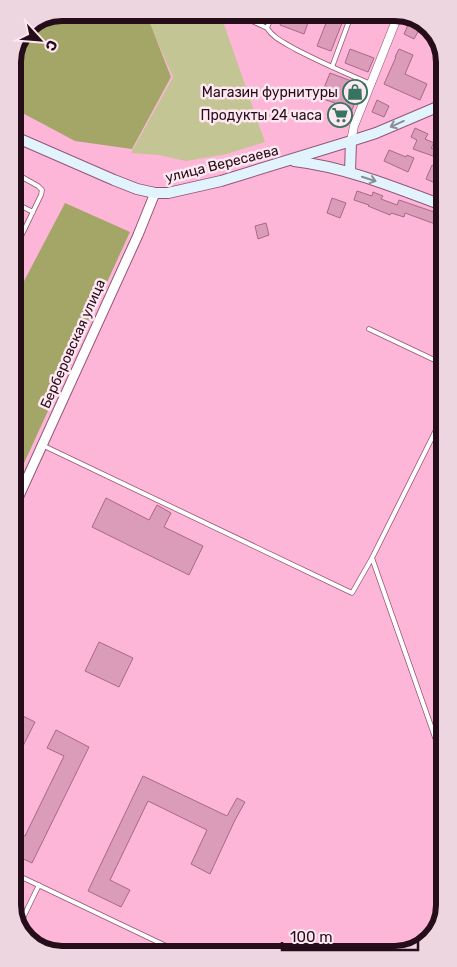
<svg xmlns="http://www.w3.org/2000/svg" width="457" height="967" font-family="Rubik,sans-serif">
<rect width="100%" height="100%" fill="#fdb6d7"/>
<path fill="#c3c595" d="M145 13H220L265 142 227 154 186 161 159 155 131 153 173 77Z"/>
<path fill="#a4a667" d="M63 13H146L171 77 132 149 75 141 13 108V60L27 27Z
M65 203 130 232 14 485 13 302Z"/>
<path fill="#db9cb9" stroke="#a86887" d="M285 13H291L309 20 304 34 280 25Z
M330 13H346L331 51 317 46Z
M408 25 419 30 414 39 404 34Z
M350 49 374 58 368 72 345 63Z
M399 49 413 55 405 74 427 84 420 100 384 84 396 57H395Z
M330 73 362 85 347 122 330 116 335 103 320 98Z
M377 100 389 106 384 117 372 112Z
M415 128 428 134 425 139 434 143 431 148 436 149 433 156 413 149 417 140 411 137Z
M389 150 406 157 407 155 414 158 408 172 384 161Z
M432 165 441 169 435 183 426 179Z
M357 191 372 196 373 192 383 196 381 199 397 205 399 200 440 214 435 224 405 213 404 217 391 213 390 215 368 206 369 205 354 200Z
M332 198 346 203 340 218 327 213Z
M266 223 269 235 258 239 255 226Z
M106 498 149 520 157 505 171 513 164 527 203 546 189 575 92 527Z
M99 642 133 658 119 687 85 671Z
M15 712 35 722 21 750 15 747Z
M56 730 89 747 32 863 15 855V831L25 836 64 756 47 748Z
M143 776 227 816 237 798 245 802 235 820 210 874 191 864 207 830 148 801 110 880 130 890 121 907 88 891Z"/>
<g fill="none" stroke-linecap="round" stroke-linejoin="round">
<defs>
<path id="service" d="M235 13 267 28
M273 13 267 28C273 38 285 43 295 49 320 62 345 73 371 84
M332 67 352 13
M13 172 38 186 42 190 41 195 13 253
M13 202 33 212
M369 329 443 364
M42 445 352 593 372 558 443 416
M372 558 444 763
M15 874 181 953
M19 926 39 885
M26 936 65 954"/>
<path id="minor" d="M351 141 354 126 399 13"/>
<path id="tertiary" d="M14 507 138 235 155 193"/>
<path id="secondary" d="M13 136 114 180 137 189 155 193H168L221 181 351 141 376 133 442 105
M294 161C345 167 394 187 442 205
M350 172 351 141"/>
</defs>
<use href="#service" stroke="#945574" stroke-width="5.5"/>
<use href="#minor" stroke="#945574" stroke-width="9"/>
<use href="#tertiary" stroke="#945574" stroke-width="11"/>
<use href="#secondary" stroke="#945574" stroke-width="12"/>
<use href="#service" stroke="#fff" stroke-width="4"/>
<use href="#minor" stroke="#fff" stroke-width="8"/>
<use href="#tertiary" stroke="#fff" stroke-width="9"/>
<use href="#secondary" stroke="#e1f4fe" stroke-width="10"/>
</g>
<defs><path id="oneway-shaft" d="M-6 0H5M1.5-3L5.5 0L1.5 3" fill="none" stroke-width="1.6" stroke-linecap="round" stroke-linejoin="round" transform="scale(1.25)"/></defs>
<g stroke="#8c8c97">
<use href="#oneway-shaft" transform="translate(397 124) rotate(156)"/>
<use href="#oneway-shaft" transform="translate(369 179) rotate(18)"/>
</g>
<defs>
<symbol id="shop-ring" viewBox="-11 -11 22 22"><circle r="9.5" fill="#ffe8f2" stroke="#377460" stroke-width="1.5"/><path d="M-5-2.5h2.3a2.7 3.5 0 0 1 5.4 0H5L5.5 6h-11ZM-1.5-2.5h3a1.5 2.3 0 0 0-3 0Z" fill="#377460"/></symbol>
<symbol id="supermarket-ring" viewBox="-11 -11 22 22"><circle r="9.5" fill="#ffe8f2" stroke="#377460" stroke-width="1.5"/><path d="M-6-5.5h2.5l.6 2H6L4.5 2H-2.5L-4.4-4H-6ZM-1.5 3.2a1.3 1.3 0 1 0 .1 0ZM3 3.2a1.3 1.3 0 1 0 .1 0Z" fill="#377460"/></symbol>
</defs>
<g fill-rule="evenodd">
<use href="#shop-ring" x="341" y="78" width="28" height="28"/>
<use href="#supermarket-ring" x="326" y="101" width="28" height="28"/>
</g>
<g text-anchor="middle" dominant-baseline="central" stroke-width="5" stroke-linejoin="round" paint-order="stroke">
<g font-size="14" fill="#250d19" stroke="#ffe8f2" text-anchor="end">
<text x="338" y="92">Магазин фурнитуры</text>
<text x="322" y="115">Продукты 24 часа</text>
</g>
<g font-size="14" fill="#250d19" stroke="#ffe8f2">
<text transform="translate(222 164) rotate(-14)">улица Вересаева</text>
<text transform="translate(73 344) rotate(-66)">Берберовская улица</text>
</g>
</g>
<path d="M0 0H457V967H0ZM62 21H395A41 41 0 0 1 436 62V905A41 41 0 0 1 395 946H62A41 41 0 0 1 21 905V62A41 41 0 0 1 62 21Z" fill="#eed6e1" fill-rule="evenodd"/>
<path fill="none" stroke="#250d19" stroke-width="6" d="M62 21H395A41 41 0 0 1 436 62V905A41 41 0 0 1 395 946H62A41 41 0 0 1 21 905V62A41 41 0 0 1 62 21Z"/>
<g transform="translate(40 40) rotate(116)" stroke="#ffe8f2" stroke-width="4" paint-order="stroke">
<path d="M0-4L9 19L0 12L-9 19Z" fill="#250d19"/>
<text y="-8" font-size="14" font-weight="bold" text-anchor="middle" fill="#250d19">С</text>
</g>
<path d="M282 942v8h136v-8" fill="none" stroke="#250d19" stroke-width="2.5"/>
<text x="290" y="942" font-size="15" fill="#250d19" stroke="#ffe8f2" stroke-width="4" paint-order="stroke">100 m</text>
</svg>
